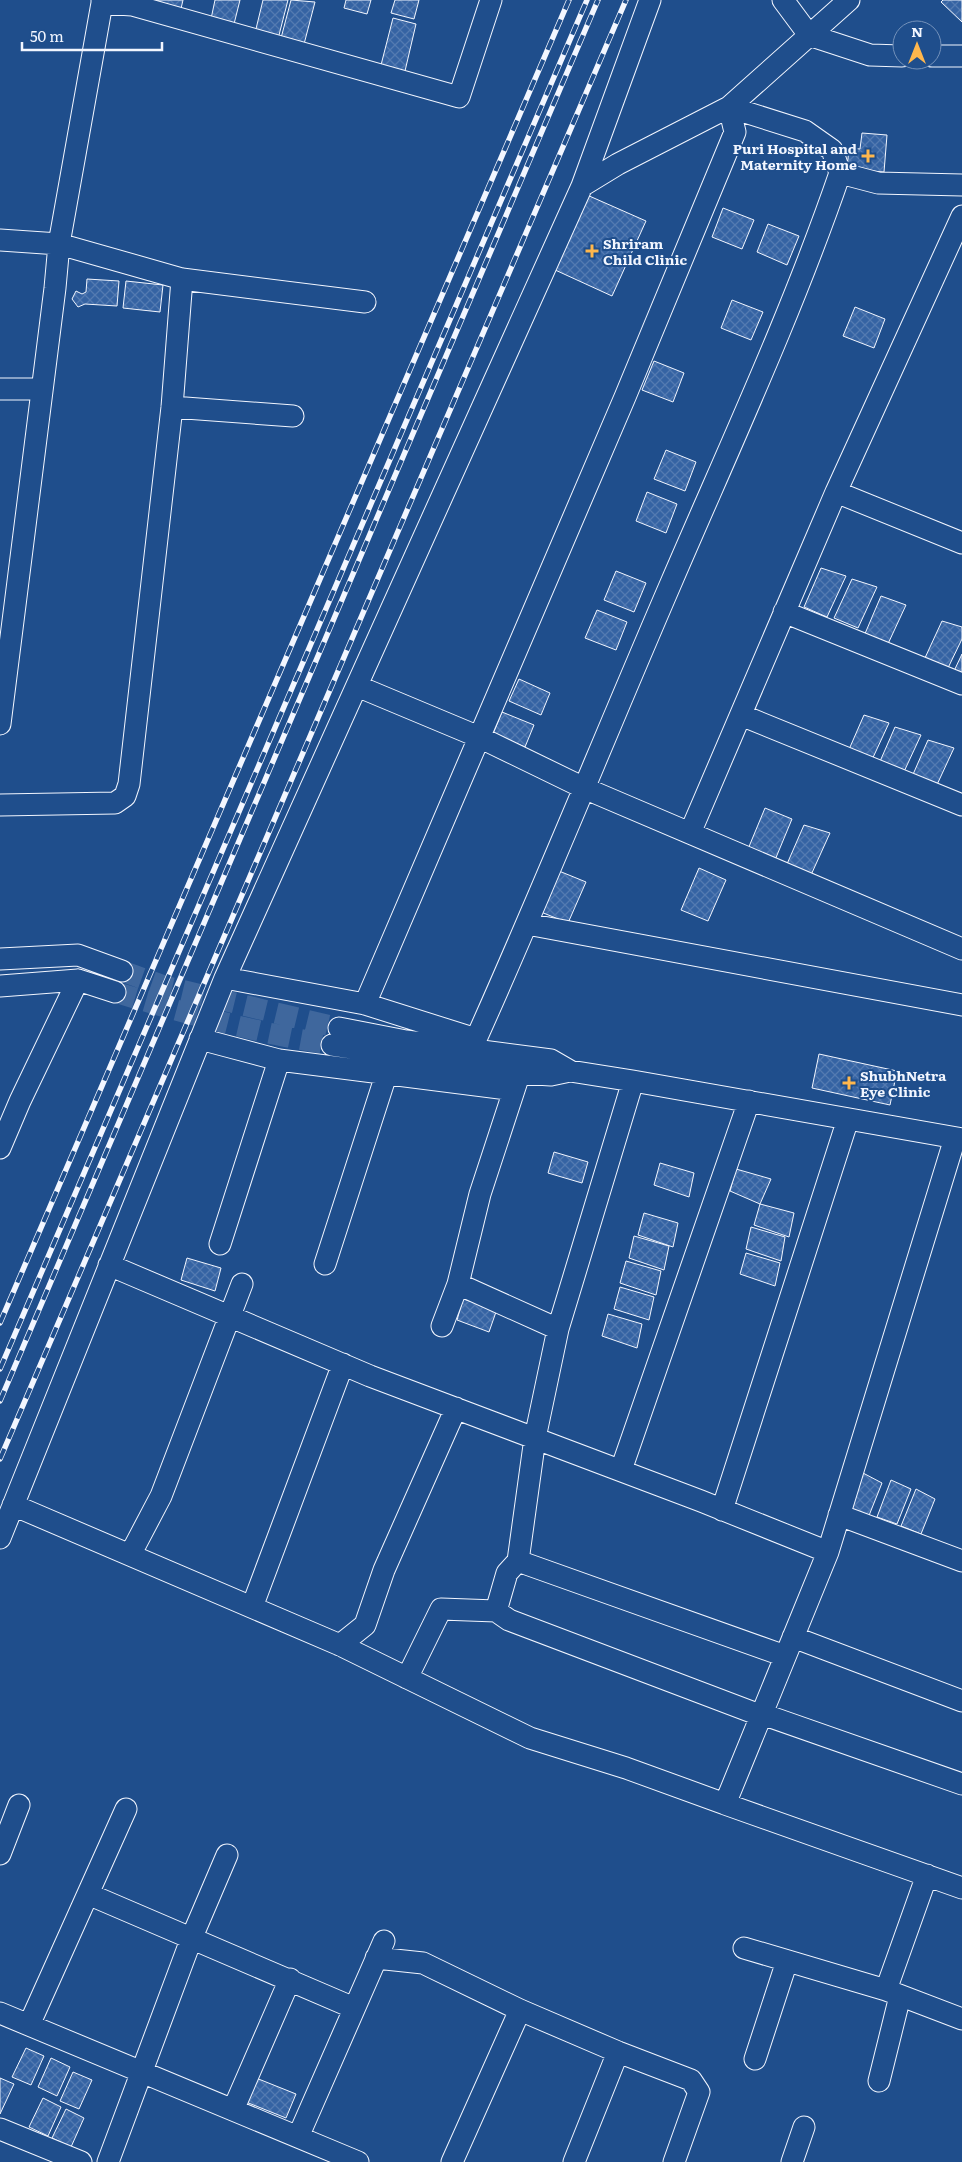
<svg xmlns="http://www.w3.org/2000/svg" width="962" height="2162" font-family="Literata,serif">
<defs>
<pattern id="building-cross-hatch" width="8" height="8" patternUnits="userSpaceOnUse" patternTransform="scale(1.25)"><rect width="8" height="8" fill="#3563a3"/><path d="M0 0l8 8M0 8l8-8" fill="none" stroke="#537ab1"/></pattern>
</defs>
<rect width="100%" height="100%" fill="#1f4e8c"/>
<path fill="url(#building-cross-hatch)" stroke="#f2f6ff" d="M158 0H183L180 13 156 7Z
M215 0H240L234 24 211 19Z
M263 0H288L278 39 255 33Z
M291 0 315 2 303 48 280 42Z
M346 0H371L367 14 344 8Z
M395 0H419L414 19 391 13Z
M943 0H962V22L941 2Z
M393 18 416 24 405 71 381 65Z
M862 133 887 135 884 172 847 169 849 148 860 149Z
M587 195 646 221 612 296 553 269Z
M723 208 754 220 742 249 712 237Z
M768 224 799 236 787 265 757 252Z
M87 279 119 281 117 306 85 304 78 307 72 299 76 291 82 294 86 292Z
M126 281 163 285 160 312 123 308Z
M732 300 763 312 751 340 721 328Z
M855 307 885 319 874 348 843 336Z
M654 361 684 373 673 402 642 390Z
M666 450 696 462 685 491 654 479Z
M647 492 677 504 666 533 636 521Z
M821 568 846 576 827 617 804 607Z
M616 571 646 583 634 612 604 600Z
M852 579 877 587 858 628 834 618Z
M881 596 906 605 887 646 864 636Z
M597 610 627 622 616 650 585 638Z
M942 621 962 627V639L947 670 924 660Z
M962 654V675L954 671Z
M519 679 550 693 541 715 509 701Z
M502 712 534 725 525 747 493 734Z
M864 715 889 723 870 764 847 754Z
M895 727 921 735 902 776 878 766Z
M928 740 954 748 935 789 911 779Z
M765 808 792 819 775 860 748 849Z
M804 825 830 833 811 875 787 864Z
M699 868 726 880 708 921 681 910Z
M559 871 586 882 568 923 541 912Z
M819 1054 897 1071 890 1105 812 1088Z
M554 1152 588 1162 582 1183 548 1173Z
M660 1163 694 1173 689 1197 654 1185Z
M736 1169 771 1179 760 1204 730 1191Z
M760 1204 794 1213 789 1237 754 1225Z
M644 1213 678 1223 673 1247 638 1235Z
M751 1227 785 1237 781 1261 746 1249Z
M634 1236 669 1246 664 1270 629 1258Z
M746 1253 780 1263 775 1286 740 1274Z
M187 1258 221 1268 215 1291 181 1280Z
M626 1261 661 1271 656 1295 620 1283Z
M620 1287 654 1297 649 1320 614 1309Z
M463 1299 497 1309 489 1332 457 1320Z
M608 1314 642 1324 637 1348 602 1336Z
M863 1473 882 1483 868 1518 848 1510Z
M891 1480 911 1489 897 1524 877 1517Z
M916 1489 935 1499 921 1534 901 1526Z
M26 2048 44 2056 31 2085 12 2077Z
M51 2058 70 2067 57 2096 38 2087Z
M73 2072 92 2080 79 2109 60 2101Z
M0 2078 14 2084 0 2114Z
M256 2078 296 2094 286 2118 246 2102Z
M43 2098 61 2107 48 2136 29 2127Z
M66 2109 84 2118 71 2147 52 2138Z"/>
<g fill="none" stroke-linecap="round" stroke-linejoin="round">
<path stroke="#3f679d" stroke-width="21" stroke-dasharray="21 11" stroke-linecap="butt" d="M122 971 164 986 339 1028
M115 992C186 1014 258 1033 332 1045"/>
<defs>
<path id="minor" d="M102 0V3L132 5 459 97 491 0
M783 0 809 35 870 55 902 56
M932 56H962
M582 186 650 0
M0 240 59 244 182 279 365 302
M0 389H41
M172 407 293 416
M836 492 962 543
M784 612 962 684
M357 686 479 737 584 788 962 949
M741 715 962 805
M0 724 55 288 59 244 102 3
M0 805 115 803 125 796 129 784 172 407 182 279
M690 833 836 492 962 216
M527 924 962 1005
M0 959 78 955 122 971
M225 978 365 1004 476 1039
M0 986 78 980 115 992
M365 1004 625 397 735 132 729 107 805 131 832 150 840 173 878 183 962 185
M339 1028 406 1041 551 1060 570 1071
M200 1039 279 1060 514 1090
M332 1045 519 1073 551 1075 570 1071 633 1081 962 1139
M472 1048C541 895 604 738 671 583 729 448 792 313 840 173
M0 1148 20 1101 78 980
M220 1244 279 1060
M325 1264 387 1072
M109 1265 370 1376 701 1501 828 1552
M458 1284 558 1329 535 1438 518 1561 507 1573 496 1611
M442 1326 458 1284 480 1194 518 1078
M558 1329 633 1081
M621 1470 749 1101
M13 1505 340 1645 530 1738 626 1768 725 1804 828 1552 955 1138
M722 1510 848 1119
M839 1515 962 1561
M0 1538 225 978 582 186 618 164 729 107 849 0
M130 1555 161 1496 242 1284
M518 1561 785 1656
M252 1607 343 1364
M793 1637 962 1701
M340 1645 365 1625 384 1570 456 1408
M407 1678 441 1609 496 1611 509 1620 757 1714H762L962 1784
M725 1804 962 1888
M0 1854 19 1805
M88 1894 354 2008
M744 1948 886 1990 927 1875
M376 1958 423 1963 520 2010 618 2052 691 2080 699 2092 674 2162
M886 1990 962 2019
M0 2013 358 2162
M29 2025 126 1809
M755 2059 787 1961
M879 2081 900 1996
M233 2110 290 1979
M0 2129 81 2162
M298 2137 384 1941
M108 2162 192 1937 227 1855
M452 2162 520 2010
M574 2162 618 2052
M792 2162 804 2127"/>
</defs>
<use href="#minor" stroke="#f2f6ff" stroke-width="23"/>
<use href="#minor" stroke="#1f4e8c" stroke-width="21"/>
<defs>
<path id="rail" d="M0 1323 569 0
M0 1369 587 0
M0 1401 598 0
M0 1459 626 0"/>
</defs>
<use href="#rail" stroke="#f2f6ff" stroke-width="5.5"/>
<use href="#rail" stroke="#1f4e8c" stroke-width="4" stroke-dasharray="11" stroke-linecap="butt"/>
</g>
<g fill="#ffb74d" stroke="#1f4e8c" stroke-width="2">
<path d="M865.5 148.5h5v5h5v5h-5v5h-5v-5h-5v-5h5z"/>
<path d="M589.5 243.5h5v5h5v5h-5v5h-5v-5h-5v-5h5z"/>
<path d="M846.5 1075.5h5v5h5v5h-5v5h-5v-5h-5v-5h5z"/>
</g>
<g text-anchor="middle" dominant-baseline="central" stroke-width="4" stroke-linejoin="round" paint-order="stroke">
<g font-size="14" font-weight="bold" fill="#f2f6ff" stroke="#1f4e8c" text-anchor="start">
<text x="857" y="148" text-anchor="end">Puri Hospital and<tspan x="857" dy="16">Maternity Home</tspan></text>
<text x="603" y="243">Shriram<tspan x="603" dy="16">Child Clinic</tspan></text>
<text x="860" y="1075">ShubhNetra<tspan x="860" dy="16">Eye Clinic</tspan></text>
</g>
</g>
<g transform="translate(917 45)"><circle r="24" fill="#1f4e8c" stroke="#7391ba"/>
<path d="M0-4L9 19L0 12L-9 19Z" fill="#ffb74d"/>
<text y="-8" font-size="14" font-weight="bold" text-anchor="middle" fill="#f2f6ff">N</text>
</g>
<path d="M22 42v8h140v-8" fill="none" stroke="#f2f6ff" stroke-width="2.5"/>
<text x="30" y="42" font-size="15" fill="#f2f6ff" stroke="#1f4e8c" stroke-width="4" paint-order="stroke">50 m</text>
</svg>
